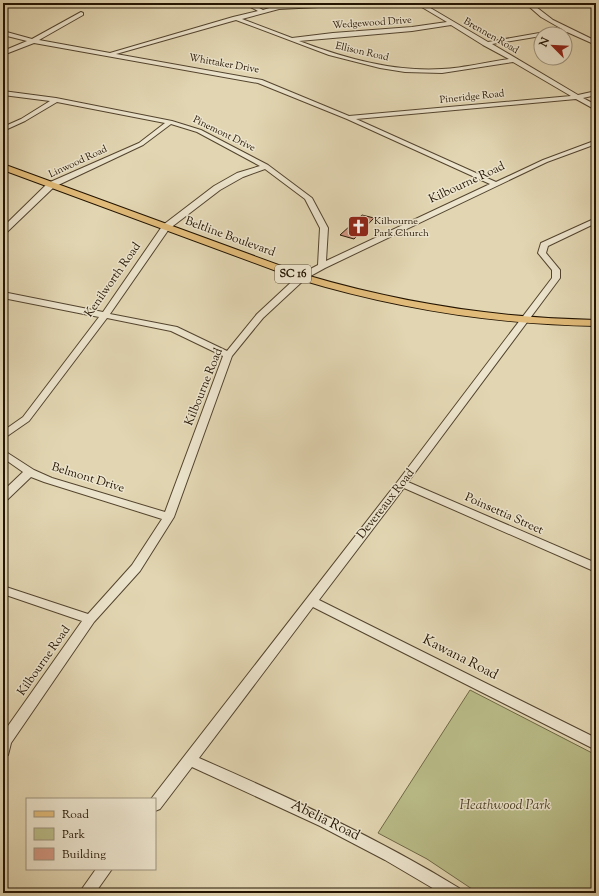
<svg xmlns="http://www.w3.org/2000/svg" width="599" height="896" font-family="'Sorts Mill Goudy',serif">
<rect width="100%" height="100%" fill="#e2d6b2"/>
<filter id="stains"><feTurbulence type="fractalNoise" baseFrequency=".005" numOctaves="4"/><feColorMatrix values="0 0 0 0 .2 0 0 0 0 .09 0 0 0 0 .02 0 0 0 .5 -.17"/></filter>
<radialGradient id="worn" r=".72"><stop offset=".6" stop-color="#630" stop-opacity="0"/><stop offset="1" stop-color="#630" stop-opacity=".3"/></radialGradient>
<path fill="#b9bc88" stroke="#6e6845" d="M470 690 596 755V893H478L427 859 378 833Z"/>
<path fill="#d29782" stroke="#231402" d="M362 215 374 218 354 239 340 235Z"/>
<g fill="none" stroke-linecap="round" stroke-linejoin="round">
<defs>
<path id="minor" d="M243 3H250L263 10 279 5 361 3 358 5 279 9 242 19 292 38 333 33 412 27 447 22 415 3H422L488 42 562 29 541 17 525 3H531L553 20 596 41V45L567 32 541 34V36L492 44 578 95 596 91V95L583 98 596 105V110L576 99 356 119 496 182 543 160 594 141 596 140V144L547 162 325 268 305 279 263 318 232 356 174 517 140 571 94 622 11 743 8 755 3 757V733L82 621 3 594V586L88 614 132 565 162 519 44 482 31 477 7 500 3 501V491L23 472 3 458V450L34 470 52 478 165 512 223 356 171 331 107 318 29 421 3 439V431L23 417 99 317 3 298V292L103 312 163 225 214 186 237 173 260 166 197 132 171 124 143 145 54 187 6 233H3V227L48 183 139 143 165 123 57 102 25 121 3 131V127L21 119 50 101 3 95V91L56 98 172 121 201 130 268 165 312 198 328 228 326 261 490 184 347 119 258 83 34 43 3 55V51L27 41 3 35V31L32 39 81 12 83 13V15L39 40 110 53 233 17 258 11ZM236 20 329 55 380 68 405 72 442 73 513 62 571 96 349 116 262 80 116 54ZM451 25 483 45 509 59C486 62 464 68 442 69 393 72 344 58 299 41L412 31ZM265 169 305 199 320 228 318 265 299 275 257 314 227 351 177 327 110 314 169 229 220 190 243 177Z
M596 218V223L548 246 546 253 560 270V278L408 482 596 563V572L404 488 319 600 596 738V750L313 607 199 758C288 797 376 837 459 888L461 893H441L385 860 320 826 192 767 160 809 155 811V799H151L398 481 552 278V270L538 253 541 243Z
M96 869H112L95 893H79Z"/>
<path id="major" d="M3 164 306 275C401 303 496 318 596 320V326C492 324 397 309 298 279L3 170Z"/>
</defs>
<use href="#minor" stroke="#53442e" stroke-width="2"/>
<use href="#major" stroke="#231402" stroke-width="2"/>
<use href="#minor" fill="#ece4cd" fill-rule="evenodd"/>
<use href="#major" fill="#e1bb79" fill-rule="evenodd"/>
</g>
<defs>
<symbol id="church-square" viewBox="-11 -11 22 22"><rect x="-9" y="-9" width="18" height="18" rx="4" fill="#8f2418" stroke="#ece4cd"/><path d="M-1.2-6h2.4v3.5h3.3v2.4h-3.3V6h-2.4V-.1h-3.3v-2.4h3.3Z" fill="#fff"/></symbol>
</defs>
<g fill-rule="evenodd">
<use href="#church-square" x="346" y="214" width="25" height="25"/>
</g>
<g text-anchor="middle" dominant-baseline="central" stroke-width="3" stroke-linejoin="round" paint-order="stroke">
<g font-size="10" fill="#231402" stroke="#ece4cd">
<text transform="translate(372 23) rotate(-4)">Wedgewood Drive</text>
<text transform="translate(491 36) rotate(30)">Brennen Road</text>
<text transform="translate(362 52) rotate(13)">Ellison Road</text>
<text transform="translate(224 64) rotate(10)">Whittaker Drive</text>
<text transform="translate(472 97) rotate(-6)">Pineridge Road</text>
<text transform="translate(224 134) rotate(26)">Pinemont Drive</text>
<text transform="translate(78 162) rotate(-25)">Linwood Road</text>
</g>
<g font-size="10" fill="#231402" stroke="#ece4cd" text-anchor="start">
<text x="374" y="221">Kilbourne<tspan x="374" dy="12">Park Church</tspan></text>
</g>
<rect fill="#ece4cd" stroke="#5f523f" stroke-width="1" x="275" y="265" width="36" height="18" rx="3"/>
<g font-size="11" font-weight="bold" fill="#231402">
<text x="293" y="274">SC 16</text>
</g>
<g font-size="12" fill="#231402" stroke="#ece4cd">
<text transform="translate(467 183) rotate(-25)">Kilbourne Road</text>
<text transform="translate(230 237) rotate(20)">Beltline Boulevard</text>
<text transform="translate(113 280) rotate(-55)">Kenilworth Road</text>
<text transform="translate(204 387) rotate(-68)">Kilbourne Road</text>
<text transform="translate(88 478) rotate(17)">Belmont Drive</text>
<text transform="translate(386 504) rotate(-52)">Devereaux Road</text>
<text transform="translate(504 514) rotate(24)">Poinsettia Street</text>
<text transform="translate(44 661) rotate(-55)">Kilbourne Road</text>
</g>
<g font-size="14" fill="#231402" stroke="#ece4cd">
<text transform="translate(460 658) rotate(27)">Kawana Road</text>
<text transform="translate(325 821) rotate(26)">Abelia Road</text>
</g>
<g font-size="14" font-style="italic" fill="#50462a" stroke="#ece4cd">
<text x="505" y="806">Heathwood Park</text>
</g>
</g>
<rect width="599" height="896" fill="none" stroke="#e2d6b2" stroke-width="16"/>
<rect x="4" y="4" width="591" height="888" fill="none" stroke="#231402" stroke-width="2"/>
<rect x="8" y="8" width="583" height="880" fill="none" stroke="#231402"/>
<rect x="26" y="798" width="130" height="72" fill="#ece4cd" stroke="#9c917c"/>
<rect x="34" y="811" width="20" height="6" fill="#e1bb79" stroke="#9c917c"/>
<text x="62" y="818" font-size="12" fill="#231402">Road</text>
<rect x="34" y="828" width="20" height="12" fill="#b9bc88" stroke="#9c917c"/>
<text x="62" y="838" font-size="12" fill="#231402">Park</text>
<rect x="34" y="848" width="20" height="12" fill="#d29782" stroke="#9c917c"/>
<text x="62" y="858" font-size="12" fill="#231402">Building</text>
<g transform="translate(553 46) rotate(294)"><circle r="19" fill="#ece4cd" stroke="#9c917c"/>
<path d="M0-3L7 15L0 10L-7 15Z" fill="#8f2418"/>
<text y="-6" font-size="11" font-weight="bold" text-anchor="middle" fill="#231402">N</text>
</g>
<rect width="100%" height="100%" filter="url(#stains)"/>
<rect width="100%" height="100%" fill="url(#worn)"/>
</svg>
